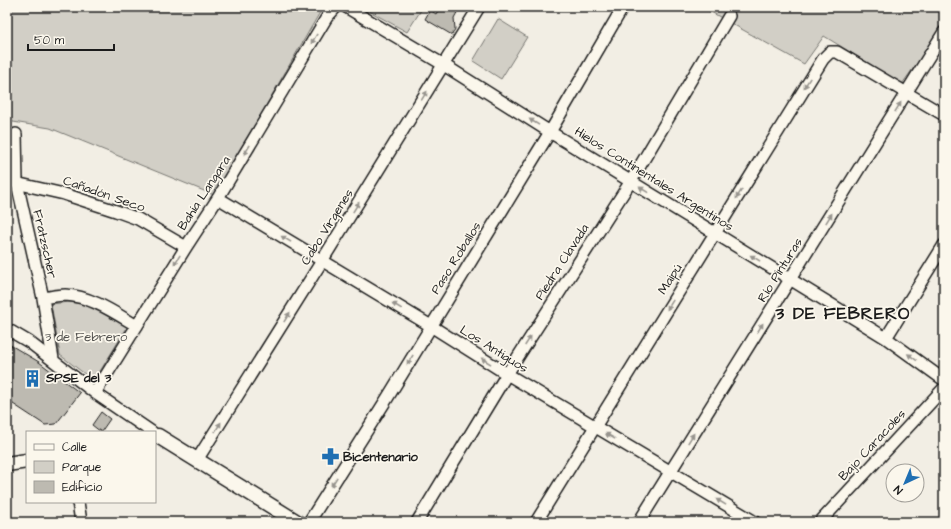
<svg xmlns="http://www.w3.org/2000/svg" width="951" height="529" font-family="'Architects Daughter',sans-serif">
<rect width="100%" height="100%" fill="#f2eee4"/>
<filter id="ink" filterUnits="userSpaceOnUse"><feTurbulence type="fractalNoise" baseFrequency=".025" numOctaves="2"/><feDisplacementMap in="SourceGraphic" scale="8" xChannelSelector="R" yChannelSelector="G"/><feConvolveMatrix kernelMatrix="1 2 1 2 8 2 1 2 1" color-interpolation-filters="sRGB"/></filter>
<g filter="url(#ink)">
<path fill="#d2cfc6" stroke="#777671" d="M7 7H323L214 195 50 128 7 121Z
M362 7H423L407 32Z
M702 7H944V26L902 84 824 36 804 64Z
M498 19 527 37 501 79 473 61Z
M69 302 88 305 105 313 128 326 94 381 60 355 51 304Z"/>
<path fill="#bdbab1" stroke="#1c1c1c" d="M440 7H460L454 18 455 29 452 35 425 19 430 10 436 14Z
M7 343 39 362 80 393 56 424 45 425 7 400Z
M101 412 110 419 101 432 92 425Z"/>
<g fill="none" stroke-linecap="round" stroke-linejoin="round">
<defs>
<path id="minor" d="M346 7 444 65 550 132 886 338 944 380
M16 134 17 183 43 298 53 359
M7 181 64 194 116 211 138 219 186 247
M218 198 431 326 507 374 755 522
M43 298C50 297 58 295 65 295 91 296 115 313 137 326
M7 329 29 342 95 393 152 432
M886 338 944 245
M95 393 186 247 218 198 327 17 336 7
M197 460 322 261 479 7
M78 502 81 522
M309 522 388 397 550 132 623 7
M417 522 507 374 631 181 729 16
M536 522 823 59 830 52H837L944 115
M639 522 944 32
M820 522 944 388"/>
<path id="tertiary" d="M155 437 158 436 297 522
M7 464 27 461"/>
</defs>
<use href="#minor" stroke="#1c1c1c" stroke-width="14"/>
<use href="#tertiary" stroke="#1c1c1c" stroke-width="17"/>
<use href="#minor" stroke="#fbf7ec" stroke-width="11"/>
<use href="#tertiary" stroke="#fbf7ec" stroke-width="14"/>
</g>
<defs><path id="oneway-solid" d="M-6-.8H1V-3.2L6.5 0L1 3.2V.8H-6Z"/></defs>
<g fill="#97948e">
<use href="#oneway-solid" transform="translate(314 39) rotate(121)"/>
<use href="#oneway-solid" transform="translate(807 83) rotate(122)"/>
<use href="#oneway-solid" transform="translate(424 96) rotate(-58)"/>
<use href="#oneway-solid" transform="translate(898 107) rotate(-58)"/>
<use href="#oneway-solid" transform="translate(534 122) rotate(-148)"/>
<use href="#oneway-solid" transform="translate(247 150) rotate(121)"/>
<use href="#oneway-solid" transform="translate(644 190) rotate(-148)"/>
<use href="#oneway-solid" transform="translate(739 194) rotate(122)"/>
<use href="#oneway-solid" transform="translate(356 207) rotate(-58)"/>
<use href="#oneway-solid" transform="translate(829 218) rotate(-58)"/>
<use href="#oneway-solid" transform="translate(286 239) rotate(-149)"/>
<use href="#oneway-solid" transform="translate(755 258) rotate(-149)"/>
<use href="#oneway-solid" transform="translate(177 260) rotate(122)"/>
<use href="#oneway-solid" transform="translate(670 305) rotate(122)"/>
<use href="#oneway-solid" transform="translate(397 306) rotate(-149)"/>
<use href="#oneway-solid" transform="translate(287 317) rotate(-58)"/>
<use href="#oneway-solid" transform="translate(760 328) rotate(-58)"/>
<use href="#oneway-solid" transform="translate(528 341) rotate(-57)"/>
<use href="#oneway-solid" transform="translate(912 357) rotate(-144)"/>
<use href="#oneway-solid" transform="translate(410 360) rotate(121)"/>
<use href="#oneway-solid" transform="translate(486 361) rotate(-148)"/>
<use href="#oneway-solid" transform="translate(218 427) rotate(-58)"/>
<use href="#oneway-solid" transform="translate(610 436) rotate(-150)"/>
<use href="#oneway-solid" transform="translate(691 438) rotate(-58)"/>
<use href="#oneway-solid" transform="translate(334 482) rotate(122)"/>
<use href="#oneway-solid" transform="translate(721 502) rotate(-149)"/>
</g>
</g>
<defs>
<symbol id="building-bare" viewBox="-9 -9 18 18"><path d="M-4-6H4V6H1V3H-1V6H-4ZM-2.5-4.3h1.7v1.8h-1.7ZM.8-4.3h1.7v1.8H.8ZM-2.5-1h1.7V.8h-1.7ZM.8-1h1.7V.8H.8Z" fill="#1f6fb2" stroke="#fbf7ec" stroke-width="2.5" paint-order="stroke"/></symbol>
<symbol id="pharmacy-bare" viewBox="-9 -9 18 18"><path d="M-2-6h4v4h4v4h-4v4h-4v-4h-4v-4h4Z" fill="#1f6fb2" stroke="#fbf7ec" stroke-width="2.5" paint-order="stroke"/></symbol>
</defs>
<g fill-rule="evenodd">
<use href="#building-bare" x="20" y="366" width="25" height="25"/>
<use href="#pharmacy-bare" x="318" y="444" width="25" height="25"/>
</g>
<g text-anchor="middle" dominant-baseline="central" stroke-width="3.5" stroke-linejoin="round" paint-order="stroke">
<g font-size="13" fill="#1c1c1c" stroke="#fbf7ec">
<text transform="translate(654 179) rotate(32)">Hielos Continentales Argentinos</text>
<text transform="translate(204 193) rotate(-57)">Bahía Langara</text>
<text transform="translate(104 194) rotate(19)">Cañadón Seco</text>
<text transform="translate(327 227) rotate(-58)">Cabo Virgenes</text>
<text transform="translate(45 244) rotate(77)">Fratzscher</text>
<text transform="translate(456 258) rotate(-58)">Paso Roballos</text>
<text transform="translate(562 262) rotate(-57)">Piedra Clavada</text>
<text transform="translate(780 270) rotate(-58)">Río Pinturas</text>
<text transform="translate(670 279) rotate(-58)">Maipú</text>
<text transform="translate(494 349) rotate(32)">Los Antiguos</text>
<text transform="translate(872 445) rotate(-47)">Bajo Caracoles</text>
</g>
<g font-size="13" fill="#53524f" stroke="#fbf7ec">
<text x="86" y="337">3 de Febrero</text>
</g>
<g font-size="13" font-weight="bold" fill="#1c1c1c" stroke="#fbf7ec" text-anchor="start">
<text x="46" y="378">SPSE del 3</text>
<text x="343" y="457">Bicentenario</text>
</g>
<g font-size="17" font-weight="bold" letter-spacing="1" fill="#1c1c1c" stroke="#fbf7ec">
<text x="843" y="314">3 DE FEBRERO</text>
</g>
</g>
<rect width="951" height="529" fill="none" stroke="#fbf7ec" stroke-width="24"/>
<rect x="12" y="12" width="927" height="505" fill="none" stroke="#1c1c1c" stroke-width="1.5" filter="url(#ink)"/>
<rect x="26" y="431" width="130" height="72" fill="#fbf7ec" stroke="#a29f99"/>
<rect x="34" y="444" width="20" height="6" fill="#fbf7ec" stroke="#a29f99"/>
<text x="62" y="451" font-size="12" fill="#1c1c1c">Calle</text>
<rect x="34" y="461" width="20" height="12" fill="#d2cfc6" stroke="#a29f99"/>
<text x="62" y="471" font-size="12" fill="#1c1c1c">Parque</text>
<rect x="34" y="481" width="20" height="12" fill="#bdbab1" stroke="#a29f99"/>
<text x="62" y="491" font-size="12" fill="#1c1c1c">Edificio</text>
<g transform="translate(905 483) rotate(224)"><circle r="19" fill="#fbf7ec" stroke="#a29f99"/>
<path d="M0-3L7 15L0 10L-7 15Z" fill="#1f6fb2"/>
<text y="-6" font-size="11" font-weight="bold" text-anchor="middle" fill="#1c1c1c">N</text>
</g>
<path d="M28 44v6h86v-6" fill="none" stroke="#1c1c1c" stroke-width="2"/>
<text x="34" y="44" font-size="12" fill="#1c1c1c" stroke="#fbf7ec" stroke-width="3" paint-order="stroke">50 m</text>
</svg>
